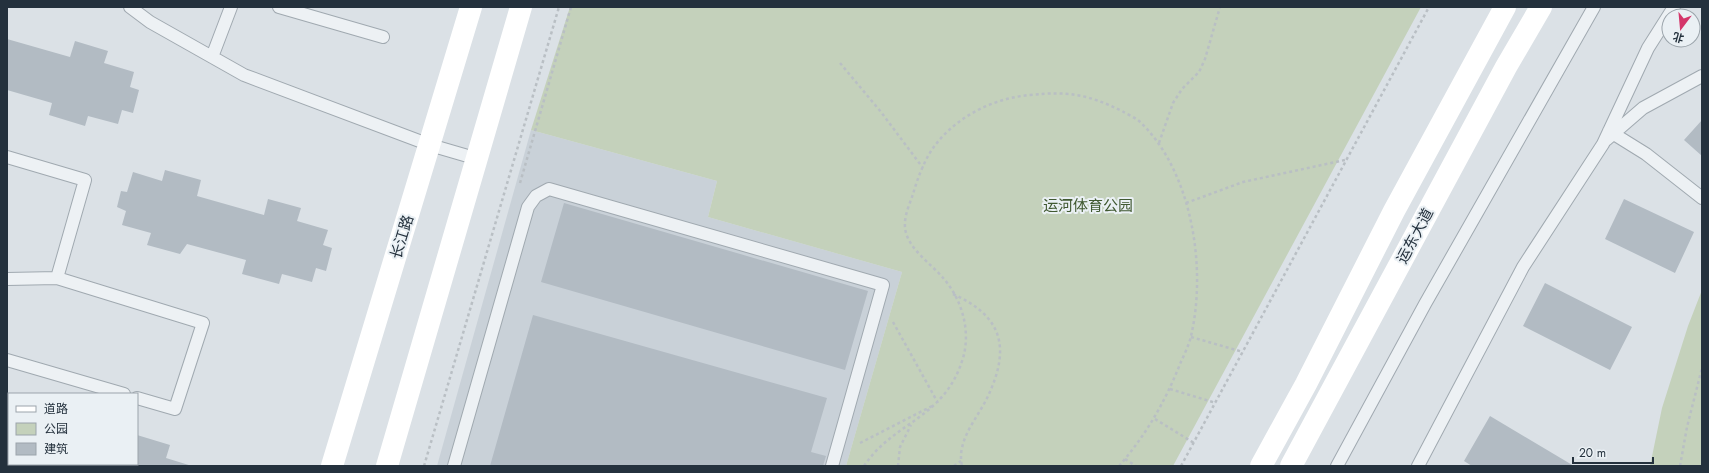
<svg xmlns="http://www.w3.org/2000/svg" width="1709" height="473" font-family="Jost,'Noto Sans SC',sans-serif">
<rect width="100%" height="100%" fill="#dbe1e6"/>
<path fill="#c9d1d8" d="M531 130 717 181 708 217 902 272 846 466H437Z"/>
<path fill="#c4d1bb" d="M570 7H1421L1173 466H846L902 272 708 217 717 181 531 130Z
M1702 290V466H1650L1662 408 1688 326Z"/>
<path fill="#b2bbc3" d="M7 39 70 57 75 41 108 51 104 63 134 72 130 87 139 90 133 113 122 110 118 124 88 116 85 126 49 115 52 103 7 90Z
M1702 120V156L1684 140Z
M165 170 201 180 197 196 264 215 268 199 301 208 297 221 328 230 323 245 332 248 326 271 316 268 312 282 282 274 279 284 242 274 246 260 187 244 180 254 147 245 151 233 122 225 126 211 117 207 121 191 127 192 133 172 162 181Z
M1624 199 1694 232 1675 273 1605 239Z
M564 203 868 291 845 370 541 282Z
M1545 283 1632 327 1610 370 1523 326Z
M533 315 827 398 811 452 826 456 823 466H490Z
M7 411H9V464H137V435L170 445 166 458 192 466H7Z
M1490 416 1574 466H1472L1464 461Z"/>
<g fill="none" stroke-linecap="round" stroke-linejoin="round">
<defs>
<path id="lane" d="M130 7 150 22 244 75 430 145 478 159
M279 7 383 37
M212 57 231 7
M1609 131 1646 154 1702 198
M1606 140 1643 108 1702 76
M7 157 85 180 57 278
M7 279 57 278 203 323 175 409 137 398
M7 360 124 394
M454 466 528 207 536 196 549 189 883 285 832 466
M1337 466 1425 304 1594 7
M1418 466 1523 267 1603 144 1648 48 1674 7"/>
</defs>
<use href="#lane" stroke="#a0a9b0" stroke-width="14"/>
<path stroke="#b9bfc4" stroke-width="2.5" stroke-dasharray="3 3" stroke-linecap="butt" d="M840 63 881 112 923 168
M1159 143 1173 103 1182 89 1199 72 1205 59 1220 7
M520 183 571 7
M1186 203 1243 182 1345 160
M953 294C1002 316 1011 347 988 396 978 418 956 440 962 466
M893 322 938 403
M1191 337 1243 352
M1170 389 1216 403
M1155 419 1194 443
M860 443 934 405
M1125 459 1136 466
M424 466 559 7
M864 466C894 421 945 419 963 358 971 331 962 300 944 279 931 263 903 246 905 223 905 214 910 203 913 194 918 177 925 158 936 144 958 116 994 98 1030 95 1068 91 1087 94 1122 111 1127 114 1134 117 1139 121 1192 170 1207 268 1191 336 1189 345 1184 355 1180 364 1165 402 1146 435 1119 466
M898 466 900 447 911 425
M954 466 961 461
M1181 466 1429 7
M1680 466 1687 427 1702 368"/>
<use href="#lane" stroke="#edf1f4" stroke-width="12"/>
<path stroke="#fff" stroke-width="22" d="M332 466 471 7
M387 466 521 7
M1261 466 1306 384 1394 211 1505 7
M1291 466 1506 67 1541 7"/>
</g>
<g text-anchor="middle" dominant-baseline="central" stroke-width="4" stroke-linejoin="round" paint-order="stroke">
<g font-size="15" fill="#405931" stroke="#eaf0f4">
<text x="1088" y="206">运河体育公园</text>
</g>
<g font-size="15" fill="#24313d" stroke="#eaf0f4">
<text transform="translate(1415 236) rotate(-62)">运东大道</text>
<text transform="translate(402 237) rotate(-73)">长江路</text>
</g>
</g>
<rect width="1709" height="473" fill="none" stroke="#24313d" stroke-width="16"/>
<rect x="8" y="393" width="130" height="72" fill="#eaf0f4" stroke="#9ba4ab"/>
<rect x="16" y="406" width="20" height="6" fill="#ffffff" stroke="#9ba4ab"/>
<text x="44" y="413" font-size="12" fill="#24313d">道路</text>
<rect x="16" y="423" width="20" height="12" fill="#c4d1bb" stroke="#9ba4ab"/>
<text x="44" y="433" font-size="12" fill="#24313d">公园</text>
<rect x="16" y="443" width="20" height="12" fill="#b2bbc3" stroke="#9ba4ab"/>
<text x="44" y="453" font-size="12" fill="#24313d">建筑</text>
<g transform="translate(1681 28) rotate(196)"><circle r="19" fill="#eaf0f4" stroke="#9ba4ab"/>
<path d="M0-3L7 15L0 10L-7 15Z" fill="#d4366a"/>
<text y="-6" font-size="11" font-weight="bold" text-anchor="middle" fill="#24313d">北</text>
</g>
<path d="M1573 457v6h80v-6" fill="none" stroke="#24313d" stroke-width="2"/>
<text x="1579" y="457" font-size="12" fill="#24313d" stroke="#eaf0f4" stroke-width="3" paint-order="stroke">20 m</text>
</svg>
